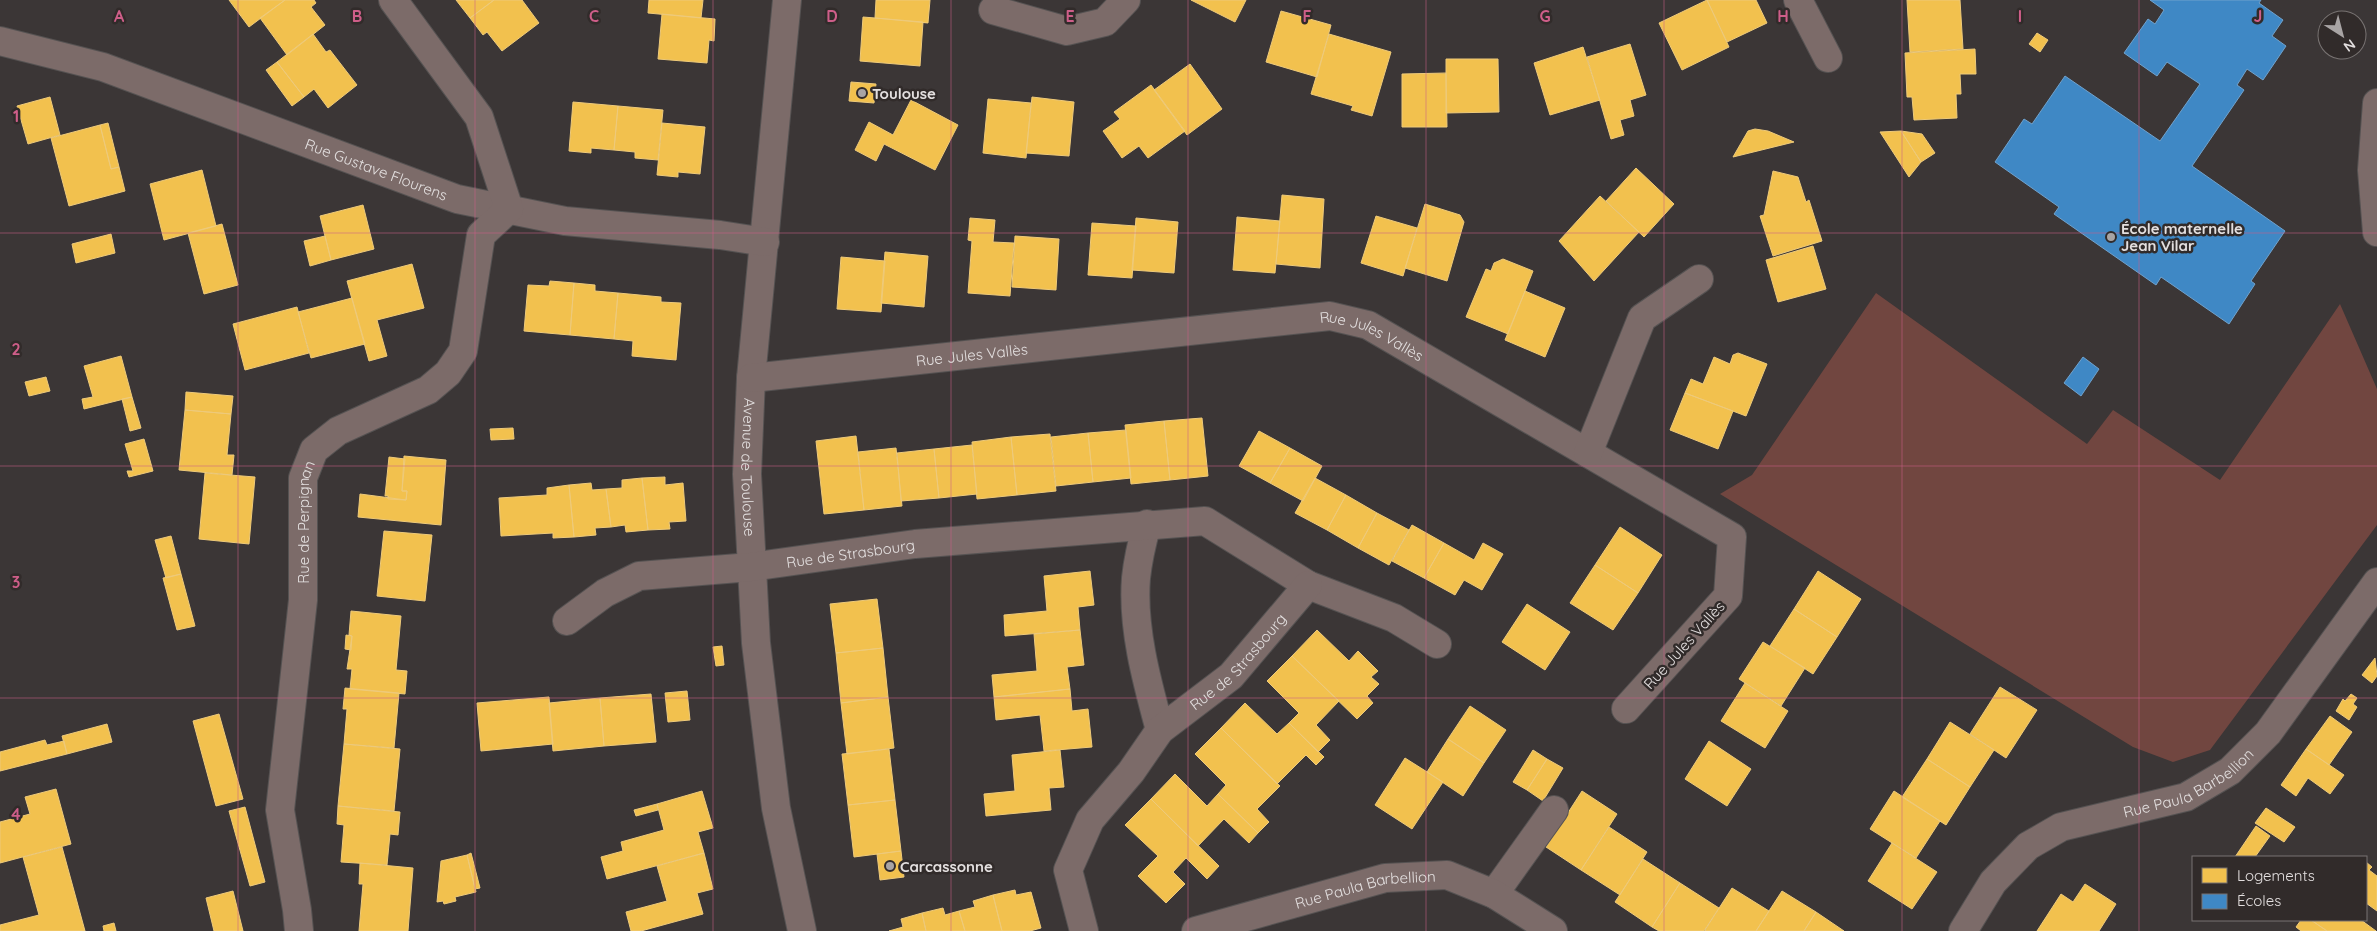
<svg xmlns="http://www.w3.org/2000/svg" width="2377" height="931" font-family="Quicksand,sans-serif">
<rect width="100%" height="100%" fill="#3b3636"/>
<path fill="#714640" d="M1876 293 2087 444 2113 410 2220 480 2340 304 2377 389V525L2210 750 2173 762 2133 747 1720 494 1752 475Z"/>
<path fill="#f2c14e" stroke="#eeca7a" d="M229 0H285L249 27Z
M285 0H314L316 3 311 7 325 25 287 55 260 18Z
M456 0H494L470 18Z
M494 0H522L539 23 502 51 487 32 483 35 470 18Z
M649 0H703L701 18 648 13Z
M876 0H930L928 23 875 18Z
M1191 0H1246L1235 22Z
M1707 0H1756L1767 23 1727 42Z
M1707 0 1729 47 1682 70 1659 23Z
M1907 0H1960L1963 49 1910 52Z
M1281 11 1331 25 1317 77 1266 62Z
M662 14 715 19 714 41 709 40 707 63 658 59Z
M863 17 923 22 920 66 860 61Z
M2037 33 2048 40 2040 52 2029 44Z
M313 34 326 52 330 50 357 85 328 108 314 89 304 97 277 62Z
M1329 34 1391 52 1372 116 1351 110 1353 106 1311 94Z
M1630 44 1646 95 1630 100 1634 116 1620 120 1624 135 1611 139 1587 57Z
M1583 47 1600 100 1550 115 1534 63Z
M1975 49 1976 74H1960L1961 94H1956L1957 118 1914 120 1912 97H1907L1905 53Z
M1446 59H1498L1499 112 1446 113Z
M277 62 304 97 292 106 266 70Z
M1190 64 1222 109 1187 135 1154 90Z
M1446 73 1447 127H1402V74Z
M851 82 876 84 874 103 849 101Z
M1151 85 1185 131 1148 158 1139 146 1122 158 1103 131 1120 119 1114 112Z
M50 97 60 135 28 144 17 106Z
M1032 97 1074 102 1069 156 1026 153Z
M988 99 1031 103 1026 158 983 153Z
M911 100 958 125 935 170 884 144 876 161 855 150 869 122 893 135Z
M573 102 618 106 614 150 591 148V153L569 151Z
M618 106 663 110 658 160 635 158V152L614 150Z
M108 123 119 167 111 169 100 125Z
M662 123 705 127 700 174 678 172V177L657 175Z
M100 125 111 169 119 167 125 191 69 206 51 138Z
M1755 129 1768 131 1794 142 1733 157 1748 131Z
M1901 131 1922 134 1935 153 1921 162Z
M1901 131 1921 162 1909 177 1880 132Z
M1636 168 1674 204 1644 237 1606 201Z
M202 170 216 226 164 240 150 184Z
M1773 171 1798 177 1806 202 1809 200 1822 241 1773 256 1760 216 1764 215Z
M1282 195 1324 199 1320 268 1276 264Z
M1600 196 1639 232 1594 281 1559 241Z
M1425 204 1460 215 1464 222 1447 281 1405 268Z
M363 205 374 249 331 260 320 216Z
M1376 216 1417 228 1403 276 1361 263Z
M1237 217 1280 221 1275 273 1233 270Z
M970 218 995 220 993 242 1014 243 1010 296 968 293 972 241 968 240Z
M1136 218 1178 222 1174 273 1132 270Z
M1092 223 1136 226 1132 278 1088 275Z
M222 224 238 285 204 294 188 233Z
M111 234 115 253 76 263 72 244Z
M325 236 331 260 310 266 304 241Z
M1015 236 1059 239 1056 290 1012 287Z
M1813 246 1826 289 1778 302 1766 260Z
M885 252 928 256 924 307 881 303Z
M841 257 885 261 881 312 837 309Z
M1503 259 1533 271 1508 334 1466 317 1486 269 1491 271 1494 263Z
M412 264 424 308 377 320 387 356 369 361 347 281Z
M550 281 574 283 570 335 524 331 528 285 549 286Z
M574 283 595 285V291L618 293 614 339 570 335Z
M1525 291 1565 308 1545 357 1505 340Z
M618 293 661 297V302L681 303 676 360 632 356 633 341 614 339Z
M352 298 365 344 311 358 298 312Z
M297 307 309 353 245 370 233 324Z
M1738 353 1767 364 1746 416 1685 393 1691 379 1703 384 1714 357 1730 364 1733 355Z
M121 356 132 397 84 409 82 399 93 397 84 366Z
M46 377 50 391 29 396 25 382Z
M186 392 233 396 231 414 185 410Z
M1685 393 1733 411 1718 449 1670 430Z
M132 397 141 428 130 431 122 399Z
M185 410 231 414 227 455H234L232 475 179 470Z
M1202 418 1208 476 1170 480 1164 421Z
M1164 421 1170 480 1131 484 1125 425Z
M513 428 514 439 491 440 490 429Z
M1126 430 1131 478 1093 482 1088 433Z
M1259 431 1290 448 1270 483 1239 466Z
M1088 433 1093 482 1056 486 1051 437Z
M1050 434 1056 491 1017 495 1011 437Z
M856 436 864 510 824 514 816 441Z
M1011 437 1017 495 977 499 972 442Z
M144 439 153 471 129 477 127 471H133L125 444Z
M972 445 977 494 939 498 934 449Z
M896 448 902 506 864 510 858 452Z
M1290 448 1322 466 1303 501 1270 483Z
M934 449 939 498 901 501 897 453Z
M404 456 446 460 441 525 358 517 360 494 406 500 407 491H402Z
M389 457 405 459 402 491H407L406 500 388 499V496H385Z
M205 473 255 477 249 544 199 539Z
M665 477V485L683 483 686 521 669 522 670 529 648 530 642 478Z
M642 478 648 530 626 532 625 525 611 527 606 489 622 488V480Z
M1315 478 1346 495 1327 530 1295 513Z
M591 483 592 490 606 489 611 527 595 528 596 535 574 537 569 485Z
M569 485 574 537 553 538V533L501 536 499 498 547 495V488Z
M1346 495 1377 513 1358 548 1327 530Z
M1377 513 1409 530 1389 565 1358 548Z
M1412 525 1444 543 1424 578 1392 561Z
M1620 527 1662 555 1638 593 1595 565Z
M384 531 432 535 425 601 377 596Z
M171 536 181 574 166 578 155 540Z
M1444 543 1474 560 1483 543 1503 554 1482 590 1464 580 1455 595 1424 578Z
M1595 565 1638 593 1613 630 1570 603Z
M1090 571 1094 605 1078 607 1080 630 1005 636 1004 615 1047 611 1044 576Z
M1818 571 1861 599 1837 637 1794 609Z
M181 574 195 626 177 630 163 578Z
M877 599 883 648 836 653 830 604Z
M1527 604 1570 632 1545 670 1502 642Z
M1794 609 1837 637 1813 674 1770 646Z
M351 611 401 616 396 670 407 671 405 694 350 689 352 669H347L352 636 349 635Z
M1080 630 1084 665 1067 667 1070 689 994 697 992 675 1037 671 1034 634Z
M1317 630 1349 661 1358 651 1378 671 1371 677 1379 684 1367 696 1373 703 1357 719 1292 656Z
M346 635 352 636 351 650 345 649Z
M1763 642 1805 668 1781 706 1739 679Z
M722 646 724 665 716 666 713 647Z
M883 648 888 697 841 703 836 653Z
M1292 656 1339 701 1316 725 1330 740 1318 752 1289 723 1299 713 1267 681Z
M2375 658 2377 676 2372 683 2362 675Z
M1745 683 1788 711 1765 748 1721 721Z
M2000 687 2037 710 2006 758 1970 734Z
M345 688 399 693 394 748 344 744 347 709H343Z
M1070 689 1072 711 1088 709 1092 747 1044 751 1040 715 996 720 994 697Z
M687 691 690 720 668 722 665 693Z
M651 694 656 742 604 746 600 698Z
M2351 694 2357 698 2353 704 2357 707 2349 720 2336 711 2343 699 2345 701Z
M549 697 553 744 481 751 477 703Z
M888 697 894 748 847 754 841 703Z
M600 698 604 746 553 751 549 703Z
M1245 703 1277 734 1289 723 1324 757 1316 765 1306 755 1277 784 1221 728Z
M1470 706 1506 730 1484 763 1448 739Z
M219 714 243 799 216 806 193 721Z
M2330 716 2352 732 2329 765 2306 749Z
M1950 722 1994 750 1970 787 1927 759Z
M107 724 112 742 67 754 62 736Z
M1221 728 1280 786 1257 809 1269 822 1258 833 1218 794 1226 785 1195 754Z
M1448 739 1484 763 1463 796 1427 772Z
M45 740 47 745 64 741 67 754 0 771V752Z
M1709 741 1751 769 1727 806 1685 779Z
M344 744 400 749 394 811 338 806Z
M889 749 895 800 848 805 842 754Z
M2306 749 2344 775 2330 794 2308 778 2296 796 2281 785Z
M1060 750 1064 787 1049 788 1051 810 986 816 984 794 1015 791 1012 755Z
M1533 750 1547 759 1527 790 1513 782Z
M1405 758 1443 782 1412 829 1375 805Z
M1547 759 1563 768 1543 801 1527 790Z
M1927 759 1970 787 1946 825 1902 797Z
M1175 774 1207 806 1218 794 1258 833 1249 843 1224 819 1198 846 1151 799Z
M56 789 71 844 0 863V822L30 814 25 797Z
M702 791 713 828 698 832 704 853 607 879 601 857 623 851 621 842 664 830 657 804Z
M1582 791 1617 814 1581 870 1546 847Z
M1894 791 1940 821 1916 858 1870 829Z
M1151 799 1219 866 1207 879 1186 858 1173 872 1185 884 1166 903 1138 876 1158 856 1125 825Z
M895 800 901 851 854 857 848 805Z
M657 804 658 810 636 816 634 810Z
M338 806 400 812 398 835 390 834 387 865 341 862 344 825 337 824Z
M245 807 265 882 250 886 229 811Z
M2266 808 2295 827 2284 842 2255 823Z
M2256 826 2270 836 2255 857H2235Z
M1609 827 1647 852 1620 895 1581 870Z
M1892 843 1937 872 1912 909 1868 881Z
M62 847 85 931H0V925L39 915 23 857Z
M901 851 904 877 880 880 877 854Z
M471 853 480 888 475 889 467 855Z
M704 853 713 889 697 893 703 914 641 931H631L626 912 667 901 657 866Z
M467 855 476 892 455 897 456 901 444 904 443 901 437 902 441 861Z
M1643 859 1680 883 1652 927 1615 902Z
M2366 862 2372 867 2369 870 2377 876V911L2366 903Z
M360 863 413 868 408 931H359L363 884H359Z
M1680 883 1719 908 1704 931H1659L1652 927Z
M2085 884 2116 904 2099 931H2037L2061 894 2073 902Z
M1732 888 1769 911 1756 931H1706L1705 930Z
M1015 890 1016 895 1031 892 1041 928 1030 931H1002L993 895Z
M233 891 243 931H214L206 898Z
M1782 891 1816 912 1804 931H1756Z
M993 895 1002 931H965L959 911 975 907 973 901Z
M943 908 945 915 959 911 965 931H926L922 913Z
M1816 912 1844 931H1804Z
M922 913 926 931H889L903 927 901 919Z
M2301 920H2311L2327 931H2301L2296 927Z
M2311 920H2361L2376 931H2327Z
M114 923 116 931H104L103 926Z"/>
<path fill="#3f88c5" stroke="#70a2cd" d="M2150 0H2261L2259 3 2283 20 2272 36 2286 46 2263 80 2247 69 2237 85 2244 90 2192 166 2285 231 2251 281 2255 284 2229 324 2161 277 2156 285 2054 214 2059 207 1995 162 2024 119 2032 124 2065 76 2160 141 2200 84 2167 62 2157 76 2124 53 2148 19 2155 24 2164 10Z
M2083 357 2099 369 2081 396 2064 383Z"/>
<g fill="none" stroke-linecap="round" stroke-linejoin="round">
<defs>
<g id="minor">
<path id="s1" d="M787 0 751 378 747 474 756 643 776 808 802 931"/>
<path d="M1798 0 1828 58"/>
<path d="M993 10 1067 31 1105 22 1126 0"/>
<path id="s2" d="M0 41 103 67 457 199 565 221 720 235 765 242"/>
<path d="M2377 103 2372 170 2377 232"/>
<path id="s3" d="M751 378 1330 316 1368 325 1732 537 1728 596 1626 709"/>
<path d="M1588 453 1642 318 1699 279"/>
<path d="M1147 524C1142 542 1138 559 1136 578 1132 628 1147 682 1160 730"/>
<path id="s4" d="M567 621 605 593 639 576 751 567 915 544 1205 521 1308 585 1394 618 1437 644"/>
<path d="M1494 894 1554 810"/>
<path id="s5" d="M299 931 297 910 280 810 303 600V478L314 450 338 431 428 390 448 373 463 351 481 235 509 209 479 117 393 0"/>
<path id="s6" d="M1084 931 1068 870 1090 820 1131 772 1160 730 1231 676 1308 585"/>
<path id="s7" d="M1196 931 1385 878 1447 875 1494 894 1553 931"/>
<path id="s8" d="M1963 931 1993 882 2028 846 2061 827 2186 797 2230 771 2268 733 2377 582"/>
</g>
</defs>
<use href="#minor" stroke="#555252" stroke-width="30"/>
<use href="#minor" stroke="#7c6b69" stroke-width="28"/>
</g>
<path fill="none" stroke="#ce5e89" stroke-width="1" stroke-opacity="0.55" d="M238 0V931M475 0V931M713 0V931M951 0V931M1188 0V931M1426 0V931M1664 0V931M1902 0V931M2139 0V931M0 233H2377M0 466H2377M0 698H2377"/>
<g fill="#a8a4a4" stroke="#312b2a" stroke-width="2">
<circle cx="862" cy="93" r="5"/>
<circle cx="2111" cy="237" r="5"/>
<circle cx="890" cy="866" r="5"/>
</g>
<g text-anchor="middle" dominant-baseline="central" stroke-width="5" stroke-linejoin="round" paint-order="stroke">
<g font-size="15" font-weight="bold" fill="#e3dfdf" stroke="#312b2a" text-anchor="start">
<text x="872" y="93">Toulouse</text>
<text x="2121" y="228">École maternelle<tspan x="2121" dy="17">Jean Vilar</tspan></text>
<text x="900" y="866">Carcassonne</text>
</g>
<g font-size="15" fill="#e3dfdf" stroke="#312b2a">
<text stroke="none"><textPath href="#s2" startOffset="398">Rue Gustave Flourens</textPath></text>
<text stroke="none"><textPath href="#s3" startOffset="628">Rue Jules Vallès</textPath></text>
<text stroke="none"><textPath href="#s3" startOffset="222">Rue Jules Vallès</textPath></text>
<text stroke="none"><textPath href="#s1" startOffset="469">Avenue de Toulouse</textPath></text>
<text stroke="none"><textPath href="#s5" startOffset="412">Rue de Perpignan</textPath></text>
<text stroke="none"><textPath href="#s4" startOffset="298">Rue de Strasbourg</textPath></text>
<text transform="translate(1684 645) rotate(-48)">Rue Jules Vallès</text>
<text stroke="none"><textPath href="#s6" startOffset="336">Rue de Strasbourg</textPath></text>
<text stroke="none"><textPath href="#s8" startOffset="282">Rue Paula Barbellion</textPath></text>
<text stroke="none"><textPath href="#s7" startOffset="175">Rue Paula Barbellion</textPath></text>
</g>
</g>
<g font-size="16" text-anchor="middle" font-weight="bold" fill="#ce5e89" stroke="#312b2a" stroke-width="5" stroke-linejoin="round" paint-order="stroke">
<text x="119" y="22">A</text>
<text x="357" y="22">B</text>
<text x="594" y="22">C</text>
<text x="832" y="22">D</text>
<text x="1070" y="22">E</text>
<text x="1307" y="22">F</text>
<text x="1545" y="22">G</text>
<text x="1783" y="22">H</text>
<text x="2020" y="22">I</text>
<text x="2258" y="22">J</text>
<text x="16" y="122">1</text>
<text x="16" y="355">2</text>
<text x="16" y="588">3</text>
<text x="16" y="820">4</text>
</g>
<rect x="2192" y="856" width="175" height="65" fill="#312b2a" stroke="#787372"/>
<rect x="2202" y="868" width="25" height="15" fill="#f2c14e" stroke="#787372"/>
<text x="2237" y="881" font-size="15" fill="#e3dfdf">Logements</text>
<rect x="2202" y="894" width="25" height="15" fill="#3f88c5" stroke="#787372"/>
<text x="2237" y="906" font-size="15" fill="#e3dfdf">Écoles</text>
<g transform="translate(2342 35) rotate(144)"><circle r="24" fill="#312b2a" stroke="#787372"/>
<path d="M0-4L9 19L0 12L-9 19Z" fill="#a8a4a4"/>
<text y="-8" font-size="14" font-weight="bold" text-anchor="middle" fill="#e3dfdf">N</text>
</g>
</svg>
